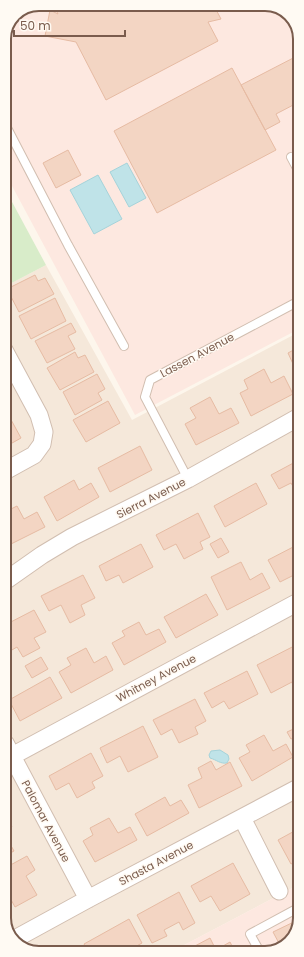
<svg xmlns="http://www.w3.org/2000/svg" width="304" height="957" font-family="Poppins,sans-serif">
<rect width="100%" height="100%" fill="#fdf6ec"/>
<path fill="#f5e8da" d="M46 265 132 420 299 332 300 884 171 952 37 953 16 944 5 927 4 287Z"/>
<path fill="#fde8e0" d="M39 4H269L288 13 299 30V329L135 415 4 171V37L14 14Z
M300 884V918L293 939 274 952H171Z"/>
<path fill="#d8ecc9" d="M4 187 46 265 4 287Z"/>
<path fill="#bfe3e8" stroke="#a5d3da" d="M127 163 146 198 129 207 110 172Z
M98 175 122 219 94 234 70 190Z
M220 750 228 755 229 759 227 763C220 764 217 760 210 758L209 755 211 751Z"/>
<path fill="#f3d5c3" stroke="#e6bba3" d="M53 4H213L221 19 208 22 218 41 106 100 76 42 45 36 50 10 58 14Z
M299 55V102L276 114 280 122 265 130 241 85Z
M232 68 276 150 157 213 114 131Z
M68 150 81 175 56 188 43 163Z
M35 275 38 281 45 278 54 294 19 312 7 289Z
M55 298 66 321 31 339 19 316Z
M71 323 76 332 68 336 75 349 47 363 35 341Z
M299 347V377L288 353Z
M75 352 78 358 85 355 94 372 60 390 47 368Z
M264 369 271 383 284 376 293 394 251 416 240 393 248 389 244 380Z
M97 374 105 389 98 393 102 400 75 415 63 392Z
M210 397 219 414 231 408 239 423 196 445 185 424 196 418 190 408Z
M108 401 120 423 86 442 73 420Z
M9 416 21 438 5 447V419Z
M140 446 152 470 110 492 98 468Z
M299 460V497L291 483 279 489 271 475Z
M74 480 79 490 91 483 99 497 57 521 44 497Z
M256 483 267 504 225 527 214 506Z
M17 506 24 519 37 512 45 527 5 547V512Z
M198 513 210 537 200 542 203 549 184 559 176 544 164 550 156 535Z
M300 536V572L280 582 268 560 297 545 294 540Z
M221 538 229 552 218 558 210 544Z
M141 544 153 567 123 583 119 575 106 581 99 566Z
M241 562 250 580 262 573 270 588 227 610 211 577Z
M83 575 95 598 81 605 85 615 70 623 61 605 49 611 41 596Z
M206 594 218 615 176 638 164 617Z
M34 610 46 632 34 638 40 648 23 657 17 647 5 654V634L7 633 5 625Z
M139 622 146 635 159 629 166 642 124 665 112 643 125 636 122 631Z
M300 643V683L293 686 292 682 271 693 257 665Z
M86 648 94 663 106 656 113 670 71 693 59 672 71 665 67 658Z
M41 657 48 669 32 678 25 666Z
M247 671 258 694 229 709 224 701 212 708 204 693Z
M50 677 62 698 20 721 9 700Z
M195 699 206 721 195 727 198 734 179 743 172 729 161 735 153 720Z
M300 710V723L295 713Z
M143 726 158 757 128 772 120 756 107 763 100 748Z
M300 726V745L296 737 291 739 287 732Z
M264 735 273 751 286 744 293 757 252 781 239 758 250 752 246 745Z
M91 753 103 776 92 782 95 788 77 798 69 783 56 790 49 776Z
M211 761 216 770 230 762 242 786 199 808 188 785 202 778 198 768Z
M165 797 170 806 181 800 189 813 147 836 135 814Z
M5 816 12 827 5 831Z
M109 818 118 833 130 827 137 840 95 862 83 841 93 835 90 828Z
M300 828V859L291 864 278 840Z
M5 835 14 851 5 856Z
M27 856 35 870 26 876 37 895 15 907 9 896 5 899V868Z
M233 863 250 894 220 911 211 896 200 902 191 886Z
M179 892 195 923 183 930 179 922 164 930 167 936 152 943 137 915Z
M129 919 142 943 124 953H89L84 944Z
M300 919 293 939 281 947 273 932Z
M210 938 216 950 230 942 235 952H195L193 947Z"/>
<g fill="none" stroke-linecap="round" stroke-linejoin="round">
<defs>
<path id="service" d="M4 122 68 245 124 346
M291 157 299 172
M188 479 145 397 150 380 299 301
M260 952 250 934 300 907"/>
<path id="minor" d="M4 350 39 415 44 432 42 444 34 455 5 471
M5 581 42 555 72 537 188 479 299 417
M5 743 88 899
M12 756 300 601
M242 818 279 891
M13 940 88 899 300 787"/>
</defs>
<use href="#service" stroke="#d1beb0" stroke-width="10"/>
<use href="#minor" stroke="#d1beb0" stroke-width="19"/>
<use href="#service" stroke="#fff" stroke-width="8"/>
<use href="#minor" stroke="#fff" stroke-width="17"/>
</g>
<g text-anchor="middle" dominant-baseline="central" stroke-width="3" stroke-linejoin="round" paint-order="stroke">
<g font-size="11" fill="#7a5c4d" stroke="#fffaf3">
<text transform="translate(197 355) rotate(-28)">Lassen Avenue</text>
<text transform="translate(151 498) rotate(-27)">Sierra Avenue</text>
<text transform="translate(156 678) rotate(-28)">Whitney Avenue</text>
<text transform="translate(46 821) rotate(62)">Palomar Avenue</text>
<text transform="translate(156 863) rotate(-28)">Shasta Avenue</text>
</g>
</g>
<path d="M0 0H304V957H0ZM39 11H265A28 28 0 0 1 293 39V918A28 28 0 0 1 265 946H39A28 28 0 0 1 11 918V39A28 28 0 0 1 39 11Z" fill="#fffaf3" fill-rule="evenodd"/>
<path fill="none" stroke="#7a5c4d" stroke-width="2" d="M39 11H265A28 28 0 0 1 293 39V918A28 28 0 0 1 265 946H39A28 28 0 0 1 11 918V39A28 28 0 0 1 39 11Z"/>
<path d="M14 30v6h111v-6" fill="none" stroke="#7a5c4d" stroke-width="2"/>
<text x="20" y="30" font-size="12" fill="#7a5c4d" stroke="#fffaf3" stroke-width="3" paint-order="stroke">50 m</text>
</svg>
